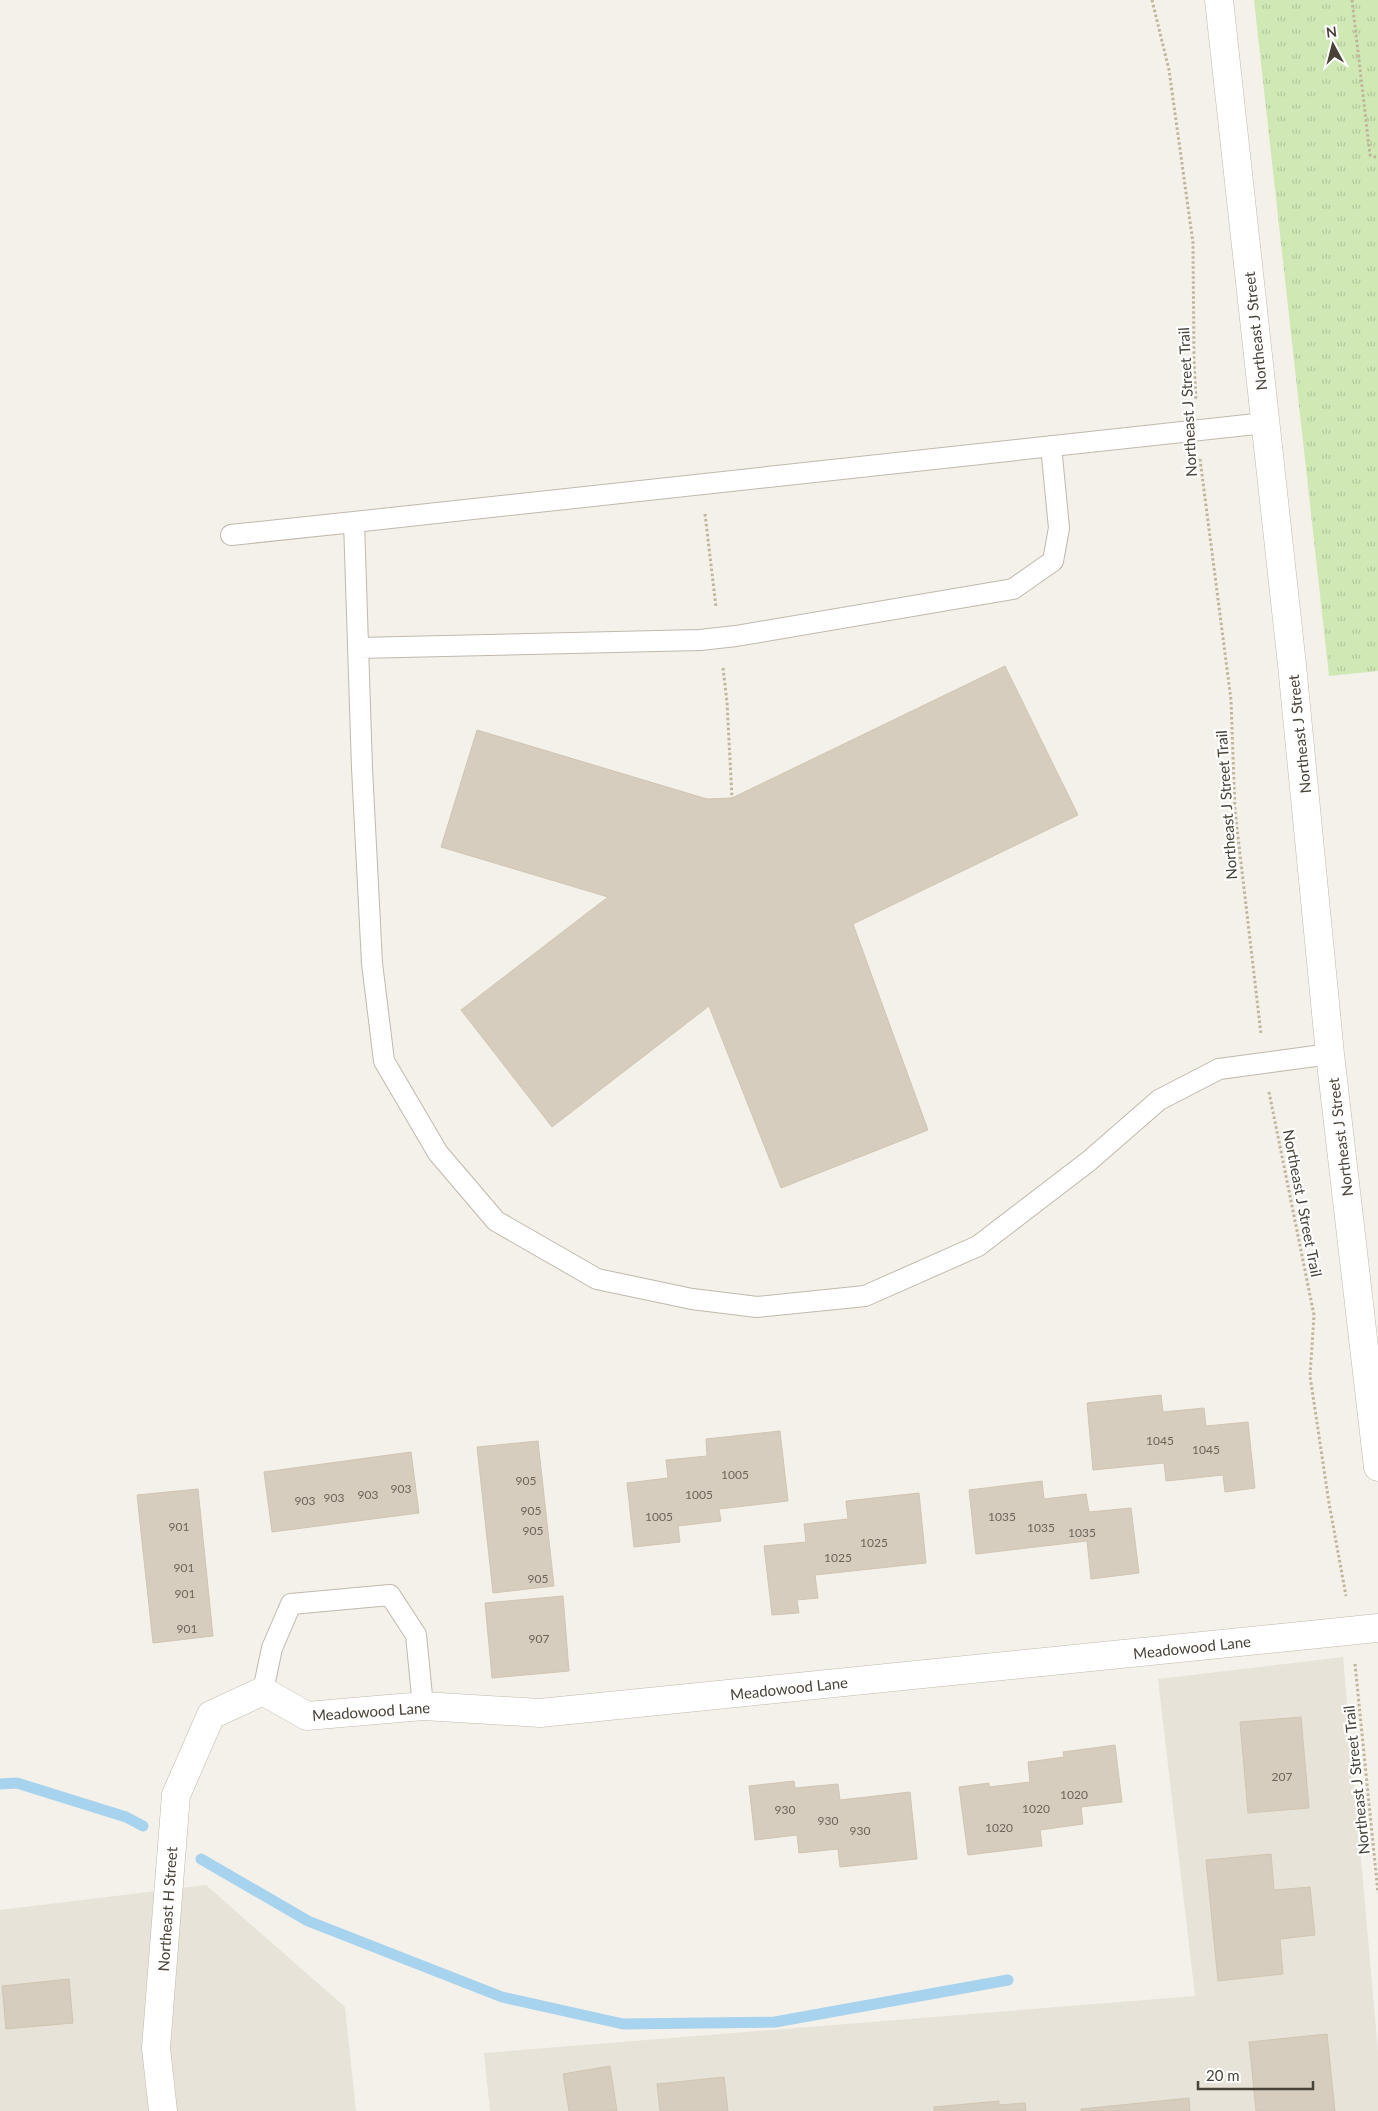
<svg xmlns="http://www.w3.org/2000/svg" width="1378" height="2111" font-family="Lato,sans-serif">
<defs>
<pattern id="grass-tufts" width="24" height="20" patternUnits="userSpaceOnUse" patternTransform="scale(1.25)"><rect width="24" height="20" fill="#d0e8b3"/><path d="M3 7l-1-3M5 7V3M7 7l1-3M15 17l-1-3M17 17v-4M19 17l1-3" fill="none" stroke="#b4c89b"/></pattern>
</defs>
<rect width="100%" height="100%" fill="#f4f1ea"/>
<path fill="#e8e3d8" d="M1343 1657 1378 2051V2111H490L484 2053 1195 1996 1158 1679Z
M206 1885 345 2007 356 2111H0V1910Z"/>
<path fill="url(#grass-tufts)" d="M1254 0H1378V671L1329 676Z"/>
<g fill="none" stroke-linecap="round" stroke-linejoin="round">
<path stroke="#a7d3ef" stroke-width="11" d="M0 1784 17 1783 126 1817 143 1826
M201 1859 308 1921 502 1997 623 2024 775 2022 1008 1980"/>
</g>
<path fill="#d6cdbf" stroke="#d1c5b2" d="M1005 666 1078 815 853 924 928 1130 781 1188 709 1006 552 1127 461 1010 608 897 441 847 477 730 707 799 732 798Z
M1161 1395 1163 1412 1204 1408 1206 1426 1248 1422 1255 1488 1225 1492 1223 1475 1166 1481 1164 1463 1093 1470 1087 1403Z
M780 1431 788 1501 719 1509 721 1521 678 1526 680 1542 634 1547 627 1483 668 1478 666 1460 707 1456 706 1439Z
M538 1441 554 1586 493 1593 477 1447Z
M411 1452 419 1513 272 1532 264 1472Z
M1042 1481 1044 1499 1086 1494 1089 1512 1131 1508 1139 1573 1091 1579 1087 1541 976 1554 969 1490Z
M198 1489 213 1636 153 1643 137 1495Z
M919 1493 926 1563 815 1575 818 1598 797 1600 799 1613 772 1615 764 1546 806 1542 804 1524 848 1519 846 1501Z
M563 1596 569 1671 492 1678 485 1603Z
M1301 1717 1309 1808 1248 1813 1240 1722Z
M1115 1745 1122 1802 1081 1807 1083 1824 1040 1830 1042 1846 968 1855 959 1787 989 1783V1787L1030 1782 1028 1762 1064 1757 1063 1752Z
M794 1781 795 1788 838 1784 840 1800 910 1792 917 1859 840 1867 838 1849 799 1853 797 1835 755 1840 749 1786Z
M1271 1854 1274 1890 1310 1887 1315 1935 1280 1939 1283 1974 1218 1981 1206 1860Z
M69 1979 73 2023 6 2029 2 1986Z
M1327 2034 1335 2111H1256L1249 2042Z
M610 2066 617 2111H569L563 2074Z
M724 2077 728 2111H660L657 2084Z
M1189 2098 1190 2111H1081V2109Z
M999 2101V2105L1025 2103 1026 2111H934V2107Z"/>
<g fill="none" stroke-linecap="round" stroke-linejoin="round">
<defs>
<path id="service" d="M1265 423 354 522 362 768 372 963 384 1061 438 1153 496 1221 597 1279 692 1299 757 1307 865 1296 978 1246 1089 1161 1159 1100 1219 1069 1330 1054
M231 535 354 522
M358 648 700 640 736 636 1013 589 1053 561 1059 528 1051 446
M263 1691 272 1648 291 1604 390 1595 416 1635 423 1706"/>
<path id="minor" d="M163 2111 156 2048 176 1795 211 1715 263 1691 307 1716 423 1706 540 1713 1378 1628"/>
<path id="tertiary" d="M1219 0 1292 665 1330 1054 1378 1467"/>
</defs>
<use href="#service" stroke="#c0b9ac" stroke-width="22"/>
<use href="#minor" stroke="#c0b9ac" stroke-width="29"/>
<use href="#tertiary" stroke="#c0b9ac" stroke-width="29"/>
<path stroke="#c1b49d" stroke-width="3" stroke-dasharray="2.5 2.5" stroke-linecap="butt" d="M1152 0 1169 70 1193 243 1194 361 1196 401
M1352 0 1370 155 1378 158
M1200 459 1231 700 1235 811 1261 1034
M705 514 716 607
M723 668 727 702 732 798
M1269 1092 1314 1315 1310 1376 1329 1503 1346 1596
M1355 1664 1378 1893"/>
<use href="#service" stroke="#fff" stroke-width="20"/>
<use href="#minor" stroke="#fff" stroke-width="28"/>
<use href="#tertiary" stroke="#fff" stroke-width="28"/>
</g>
<g text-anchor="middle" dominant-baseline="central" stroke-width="4.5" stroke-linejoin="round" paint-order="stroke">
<g font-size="12" fill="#6c655a">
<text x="1160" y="1440">1045</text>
<text x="1206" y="1449">1045</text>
<text x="735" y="1474">1005</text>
<text x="526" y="1480">905</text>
<text x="401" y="1488">903</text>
<text x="368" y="1494">903</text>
<text x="699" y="1494">1005</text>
<text x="334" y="1497">903</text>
<text x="305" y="1500">903</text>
<text x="531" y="1510">905</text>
<text x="659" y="1516">1005</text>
<text x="1002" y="1516">1035</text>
<text x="179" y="1526">901</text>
<text x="1041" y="1527">1035</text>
<text x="533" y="1530">905</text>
<text x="1082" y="1532">1035</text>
<text x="874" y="1542">1025</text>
<text x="838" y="1557">1025</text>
<text x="184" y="1567">901</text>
<text x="538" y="1578">905</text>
<text x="185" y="1593">901</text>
<text x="187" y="1628">901</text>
<text x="539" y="1638">907</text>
<text x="1282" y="1776">207</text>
<text x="1074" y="1794">1020</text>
<text x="1036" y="1808">1020</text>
<text x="785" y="1809">930</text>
<text x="828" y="1820">930</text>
<text x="999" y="1827">1020</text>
<text x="860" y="1830">930</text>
</g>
<g font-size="15" fill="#484238" stroke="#fff">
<text transform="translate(1255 331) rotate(-96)">Northeast J Street</text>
<text transform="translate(1187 402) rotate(-93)">Northeast J Street Trail</text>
<text transform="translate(1299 734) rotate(-96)">Northeast J Street</text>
<text transform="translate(1226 805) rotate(-94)">Northeast J Street Trail</text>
<text transform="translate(1340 1137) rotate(-97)">Northeast J Street</text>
<text transform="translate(1303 1203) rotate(79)">Northeast J Street Trail</text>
<text transform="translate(1192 1647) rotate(-6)">Meadowood Lane</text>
<text transform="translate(789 1688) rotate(-6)">Meadowood Lane</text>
<text transform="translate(371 1711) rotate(-4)">Meadowood Lane</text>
<text transform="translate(1356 1780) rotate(-96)">Northeast J Street Trail</text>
<text transform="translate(167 1909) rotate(-86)">Northeast H Street</text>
</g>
</g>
<g transform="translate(1333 45) rotate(353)" stroke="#ffffff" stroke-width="4" paint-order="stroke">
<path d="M0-4L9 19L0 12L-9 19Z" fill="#484238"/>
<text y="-8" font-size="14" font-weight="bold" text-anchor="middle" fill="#484238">N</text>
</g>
<path d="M1198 2081v8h115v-8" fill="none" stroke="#484238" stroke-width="2.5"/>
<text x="1206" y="2081" font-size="15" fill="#484238" stroke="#ffffff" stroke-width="4" paint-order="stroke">20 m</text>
</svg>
